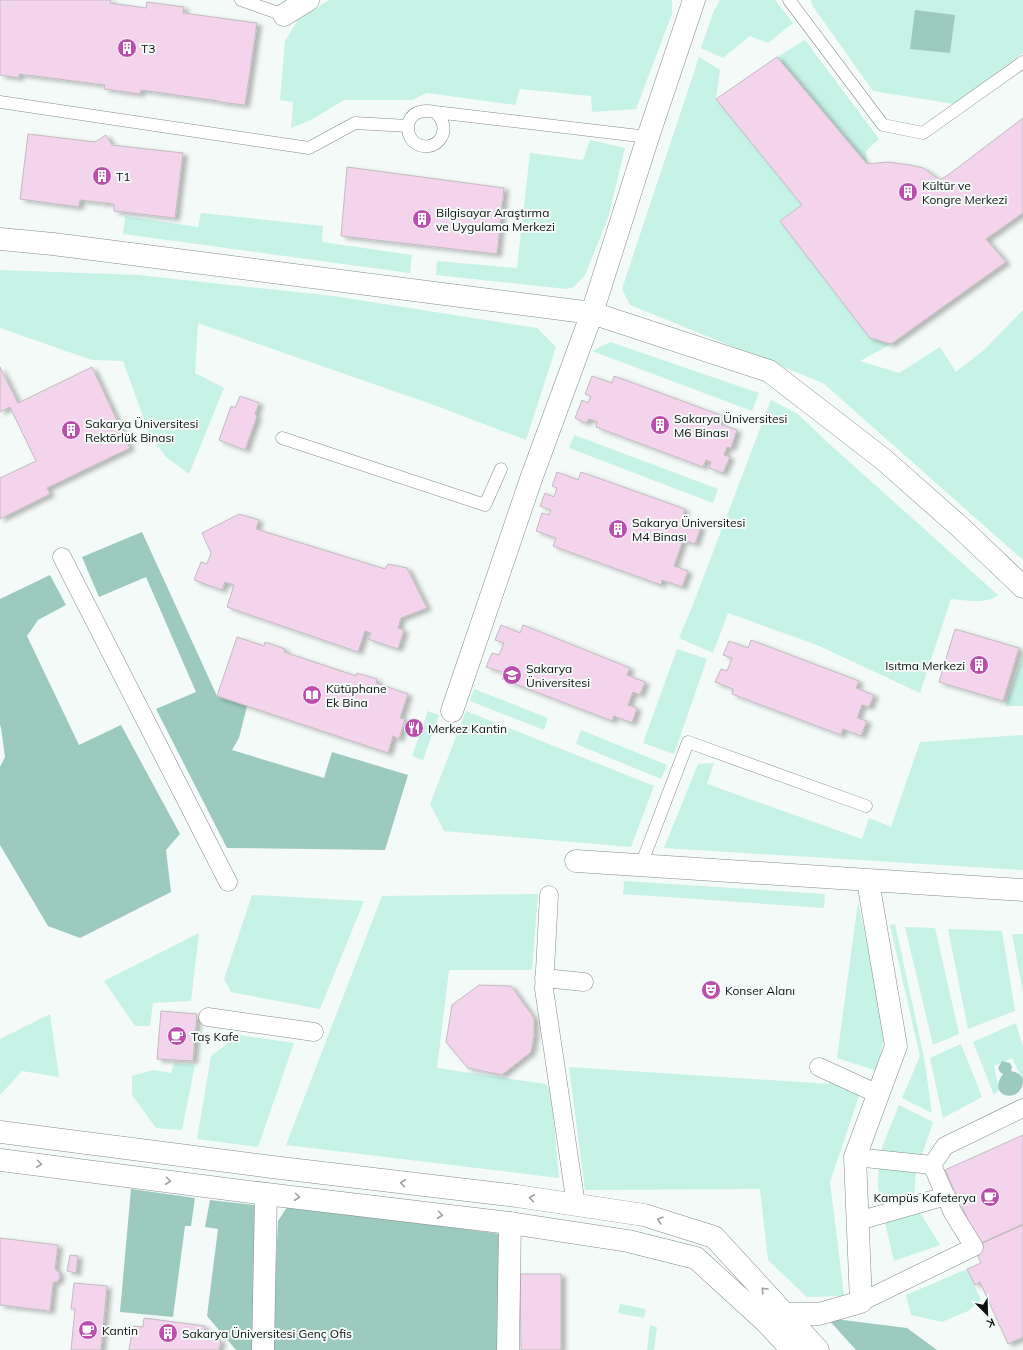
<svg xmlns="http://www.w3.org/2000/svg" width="1023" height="1350" font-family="Mulish,sans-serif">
<defs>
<filter id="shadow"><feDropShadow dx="4.5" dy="2.5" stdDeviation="2" flood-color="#0004"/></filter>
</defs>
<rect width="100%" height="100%" fill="#f3faf8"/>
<path fill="#c7f2e6" d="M329 0H672V14L636 109 592 112 591 96 520 89 515 105 427 93 412 100H344L311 120 291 128 293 102 280 100 285 41 298 20Z
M720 0H775L793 23 768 43 750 36 723 58 701 48 713 13Z
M811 0H1023V53L954 104 873 91 812 5Z
M805 40 879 139 866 151 867 164 777 57Z
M699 57 720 70 716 99 802 205 780 221 870 338 891 344 860 361 899 373 940 347 956 372 984 350 1023 310V560L823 383 630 305 622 289Z
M590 140 625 148 608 218 585 275 574 287 567 289 436 275 437 261 517 268 530 153 583 160Z
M201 213 323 226 322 242 412 255 410 273 123 234 125 216 198 227Z
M0 270 138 275 333 296 537 328 556 347 526 440 437 406 198 323 195 373 224 388 189 474 166 457 150 436 123 361 92 360 0 328Z
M610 342 759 393 752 411 592 351Z
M771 400 798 414 826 441 998 595C985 605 966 600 951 599L920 693 817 645 728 613 713 653 679 638 694 602Z
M574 435 718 489 713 503 569 448Z
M677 649 707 659 674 754 643 743Z
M1023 654V706H1005Z
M474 689 548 718 544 730 470 701Z
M428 711 439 715 423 760 412 756Z
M466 711 654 786 631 847 444 831 430 804Z
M581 730 667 765 661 779 576 744Z
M1023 735V870L664 848 698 764 714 763 707 784 862 839 869 818 891 827 920 742Z
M624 881 825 894 824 908 623 894Z
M538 894 532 970H449L437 1068 546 1084 551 1092 559 1178 286 1145 382 896Z
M252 895 364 901 320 1009 231 992 224 979Z
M858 902 886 1028 877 1071 837 1058Z
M895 924 924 1057 932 1113 902 1098 920 1056 890 925Z
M905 927 935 928 959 1034 933 1045Z
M948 929 1002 931 1015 1011 968 1029Z
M199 933 191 1001 153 1003 150 1026H135L104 981Z
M1012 934H1023V993Z
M50 1014 59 1077 22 1071 0 1095V1039Z
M1016 1023 1023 1047V1079L1012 1058 994 1066 999 1089 994 1095 973 1042Z
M239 1035 294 1043 258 1147 197 1139 211 1056Z
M961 1044 982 1097 943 1118 930 1058Z
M174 1063 195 1065 182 1130 156 1128 132 1095V1076L153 1070 171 1073Z
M569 1067 829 1084 831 1075 862 1087 830 1182 844 1296 807 1297 768 1260 760 1189 585 1190Z
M899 1105 933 1122 920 1161 881 1150Z
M879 1162 916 1170 914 1201 882 1207 878 1186Z
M919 1211 940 1245 894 1261 885 1223Z
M967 1269 981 1300 968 1311 942 1322 911 1315 906 1295Z
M620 1304 646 1309 644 1318 618 1313Z
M650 1325 657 1327 654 1350H647Z"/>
<path fill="#9dcabe" d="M915 10 955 15 950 53 910 49Z
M142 532 217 696 247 706 239 738 232 750 324 778 332 752 408 775 385 850 227 848 156 709 196 692 146 577 99 597 82 557Z
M50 575 66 605 38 620 27 636 79 745 121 725 180 834 166 850 171 892 80 938 48 926 0 845V767L5 757 1 728 0 725V599Z
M1002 1061 1010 1063 1012 1067 1011 1071C1016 1072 1022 1074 1023 1080 1023 1105 985 1098 1003 1074L1000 1072 998 1068Z
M131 1189 195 1198 191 1226H185L173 1317 120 1312Z
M210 1200 262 1206 257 1350H236L207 1316 218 1229 205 1227Z
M289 1204 500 1234 498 1350H272L278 1221Z
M827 1318 907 1328 937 1350H856Z"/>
<path fill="#f4d3ed" stroke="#c1bcc0" filter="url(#shadow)" d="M0 0H111L110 3 146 8 147 2 184 7 183 13 257 23 245 105 219 102V101L141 90 140 94 104 89 105 85 19 74V78L0 75Z
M777 57 867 164 888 162 910 165 923 168 940 180 948 175 1023 118V213L986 239 1006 262 891 344 870 338 780 221 802 205 716 99Z
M28 134 95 142 106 135 112 145 183 153 175 218 114 211V204L80 200 79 207 20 199Z
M347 167 504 188 497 254 341 236Z
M0 367 18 403 92 367 130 448 47 488 50 494 0 519V478L36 461 10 407 0 412Z
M592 376 612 383 614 376 723 416 720 424 737 430 731 448 727 447 724 455 730 457 723 473 709 468 711 462 706 460 703 467 596 427 597 422 590 419 585 423 575 418 582 400 588 403 591 396 585 394Z
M240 396 259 403 255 414 257 416 245 450 219 440 231 406 235 408Z
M557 472 578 480 581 472 685 509 681 520 701 527 695 544 683 540 674 566 688 571 682 587 662 580 661 585 553 546 556 538 536 531 542 513 549 515 551 510 540 506 545 493 554 497 557 488 552 486Z
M239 514 259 520 256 529 385 569 388 564 407 568 427 608 401 618 398 628 404 630 398 649 368 639 371 633 365 631 358 652 227 607 234 585 225 582 222 590 194 580 201 562 207 564 211 553 202 533Z
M501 625 520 633 523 625 630 668 627 675 645 682 640 695 633 692 628 705 637 708 632 723 614 716 612 721 502 679 505 673 486 667 492 653 499 655 504 643 495 640Z
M955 629 1019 648 1003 701 939 682Z
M237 637 264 646 265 642 285 649 284 652 356 676 357 673 377 679 376 683 408 694 400 718 405 719 399 739 393 736 388 753 217 696Z
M751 640 859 681 856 688 874 695 869 707 862 705 857 718 867 721 861 736 843 729 841 735 732 694 733 689 715 682 721 669 727 671 732 658 723 655 729 641 748 648Z
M479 985 511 986 534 1018V1036L531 1052 502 1075 468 1068 446 1042 452 1005Z
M161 1011 197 1014 193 1061 157 1059Z
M1023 1135V1224L979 1244 945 1170Z
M1023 1225V1337L1008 1344 980 1282 975 1285 967 1269 981 1263 974 1247Z
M0 1238 58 1245 55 1269 59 1272 60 1277 58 1281 53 1283 50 1311 0 1305Z
M70 1255 78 1256 76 1273 67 1271Z
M520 1274H561V1350H521Z
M74 1283 107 1286 101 1350H71L75 1309H71Z
M144 1318 205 1326 203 1338 221 1340 219 1350H129L133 1326 143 1327Z"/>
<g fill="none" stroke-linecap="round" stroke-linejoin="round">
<defs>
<path id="service" d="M241 0 284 15
M789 0 883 125 923 133 1023 62
M0 102 309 148 355 123 408 126
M435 112C457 131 432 158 413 141 410 138 408 133 408 127 409 112 423 109 435 112L648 137
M282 438 485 505 501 469
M641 865 688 742 866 806"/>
<path id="pedestrian" d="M62 557 228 882
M549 895 544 989 576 1205
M544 978 584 982
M208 1017 314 1032
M819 1067 878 1094
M855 1157 932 1165
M858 1221 946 1196
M861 1302 974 1247 953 1213 932 1165 945 1146 1023 1108"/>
<path id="minor" d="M284 15 308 0
M0 239 53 244 592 313 769 371 883 459 960 527 1023 587
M452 711 531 479 592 313 648 137 694 0
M576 861 1023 890
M772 1319 785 1314H819L861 1302 855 1157 896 1046 868 881
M263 1350 266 1194
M508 1350 510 1223"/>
<path id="tertiary" d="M0 1132 272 1167 517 1196 644 1215 714 1237 818 1350
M0 1160 266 1194 510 1223 628 1241 696 1258 766 1322 792 1350"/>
</defs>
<use href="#service" stroke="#868c8a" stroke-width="13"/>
<use href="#pedestrian" stroke="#868c8a" stroke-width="19"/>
<use href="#minor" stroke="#868c8a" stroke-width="23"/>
<use href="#tertiary" stroke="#868c8a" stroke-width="23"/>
<use href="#service" stroke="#fff" stroke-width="12"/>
<use href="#pedestrian" stroke="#fff" stroke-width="18"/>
<use href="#minor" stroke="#fff" stroke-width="22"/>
<use href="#tertiary" stroke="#fff" stroke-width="22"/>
</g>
<defs><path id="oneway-chevron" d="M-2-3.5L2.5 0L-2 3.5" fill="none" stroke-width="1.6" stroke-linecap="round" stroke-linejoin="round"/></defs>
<g stroke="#9fa0a0">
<use href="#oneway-chevron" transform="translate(39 1164) rotate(7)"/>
<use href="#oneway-chevron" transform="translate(168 1181) rotate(7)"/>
<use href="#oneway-chevron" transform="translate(403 1183) rotate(-173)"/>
<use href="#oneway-chevron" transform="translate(297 1197) rotate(7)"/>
<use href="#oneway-chevron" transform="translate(532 1198) rotate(-172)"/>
<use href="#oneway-chevron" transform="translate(440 1215) rotate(7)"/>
<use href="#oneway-chevron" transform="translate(660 1220) rotate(-163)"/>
<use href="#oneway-chevron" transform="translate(764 1290) rotate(-133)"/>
</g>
<defs>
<symbol id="building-disc" viewBox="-11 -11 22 22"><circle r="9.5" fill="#ba4ead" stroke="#f3faf8"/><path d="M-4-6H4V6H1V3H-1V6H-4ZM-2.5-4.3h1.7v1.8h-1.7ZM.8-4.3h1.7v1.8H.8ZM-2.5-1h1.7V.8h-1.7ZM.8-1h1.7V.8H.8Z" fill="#fff"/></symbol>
<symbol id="university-disc" viewBox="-11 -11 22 22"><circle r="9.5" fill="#ba4ead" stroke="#f3faf8"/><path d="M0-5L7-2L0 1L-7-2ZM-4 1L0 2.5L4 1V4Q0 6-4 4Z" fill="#fff"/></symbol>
<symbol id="library-disc" viewBox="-11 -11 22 22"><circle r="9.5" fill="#ba4ead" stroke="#f3faf8"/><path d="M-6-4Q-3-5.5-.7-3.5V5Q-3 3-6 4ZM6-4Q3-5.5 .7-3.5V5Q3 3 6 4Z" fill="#fff"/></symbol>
<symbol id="restaurant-disc" viewBox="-11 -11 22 22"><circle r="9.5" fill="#ba4ead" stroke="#f3faf8"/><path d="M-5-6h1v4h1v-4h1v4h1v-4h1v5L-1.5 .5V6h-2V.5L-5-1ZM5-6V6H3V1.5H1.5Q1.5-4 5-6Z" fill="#fff"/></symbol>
<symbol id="theatre-disc" viewBox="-11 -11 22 22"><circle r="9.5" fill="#ba4ead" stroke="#f3faf8"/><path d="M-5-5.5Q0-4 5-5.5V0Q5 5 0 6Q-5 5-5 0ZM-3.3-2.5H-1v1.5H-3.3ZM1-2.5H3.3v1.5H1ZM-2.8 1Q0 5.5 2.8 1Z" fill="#fff"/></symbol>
<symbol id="cafe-disc" viewBox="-11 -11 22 22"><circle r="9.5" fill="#ba4ead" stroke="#f3faf8"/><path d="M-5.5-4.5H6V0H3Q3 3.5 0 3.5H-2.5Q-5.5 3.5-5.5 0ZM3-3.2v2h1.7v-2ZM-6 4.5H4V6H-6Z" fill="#fff"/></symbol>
</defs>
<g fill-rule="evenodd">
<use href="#building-disc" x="116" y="37" width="22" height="22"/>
<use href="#building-disc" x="91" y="165" width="22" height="22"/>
<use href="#building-disc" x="897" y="181" width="22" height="22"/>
<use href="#building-disc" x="411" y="208" width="22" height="22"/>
<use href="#building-disc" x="649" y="414" width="22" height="22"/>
<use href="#building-disc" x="60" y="419" width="22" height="22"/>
<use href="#building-disc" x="607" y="518" width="22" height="22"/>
<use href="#building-disc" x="968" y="654" width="22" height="22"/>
<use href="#university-disc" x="501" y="664" width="22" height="22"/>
<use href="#library-disc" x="301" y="684" width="22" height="22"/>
<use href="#restaurant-disc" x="403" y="717" width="22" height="22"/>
<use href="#theatre-disc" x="700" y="979" width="22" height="22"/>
<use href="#cafe-disc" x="166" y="1025" width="22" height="22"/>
<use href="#cafe-disc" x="979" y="1186" width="22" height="22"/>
<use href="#cafe-disc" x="77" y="1319" width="22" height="22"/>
<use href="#building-disc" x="157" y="1322" width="22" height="22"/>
</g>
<g text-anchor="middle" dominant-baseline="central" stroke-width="4" stroke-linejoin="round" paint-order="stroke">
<g font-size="12" fill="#101211" stroke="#f3faf8" text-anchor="start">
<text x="141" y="48">T3</text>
<text x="116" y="176">T1</text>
<text x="922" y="185">Kültür ve<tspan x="922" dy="14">Kongre Merkezi</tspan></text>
<text x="436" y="212">Bilgisayar Araştırma<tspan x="436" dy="14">ve Uygulama Merkezi</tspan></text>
<text x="674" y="418">Sakarya Üniversitesi<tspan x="674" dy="14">M6 Binası</tspan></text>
<text x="85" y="423">Sakarya Üniversitesi<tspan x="85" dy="14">Rektörlük Binası</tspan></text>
<text x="632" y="522">Sakarya Üniversitesi<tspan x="632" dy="14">M4 Binası</tspan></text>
<text x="965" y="665" text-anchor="end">Isıtma Merkezi</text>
<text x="526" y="668">Sakarya<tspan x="526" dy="14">Üniversitesi</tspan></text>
<text x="326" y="688">Kütüphane<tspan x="326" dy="14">Ek Bina</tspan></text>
<text x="428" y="728">Merkez Kantin</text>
<text x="725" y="990">Konser Alanı</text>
<text x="191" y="1036">Taş Kafe</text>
<text x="976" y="1197" text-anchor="end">Kampüs Kafeterya</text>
<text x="102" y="1330">Kantin</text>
<text x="182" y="1333">Sakarya Üniversitesi Genç Ofis</text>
</g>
</g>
<g transform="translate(987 1314) rotate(157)" stroke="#f3faf8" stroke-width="3" paint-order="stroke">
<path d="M0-3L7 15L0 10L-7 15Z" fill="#101211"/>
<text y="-6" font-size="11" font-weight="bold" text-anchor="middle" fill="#101211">K</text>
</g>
</svg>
